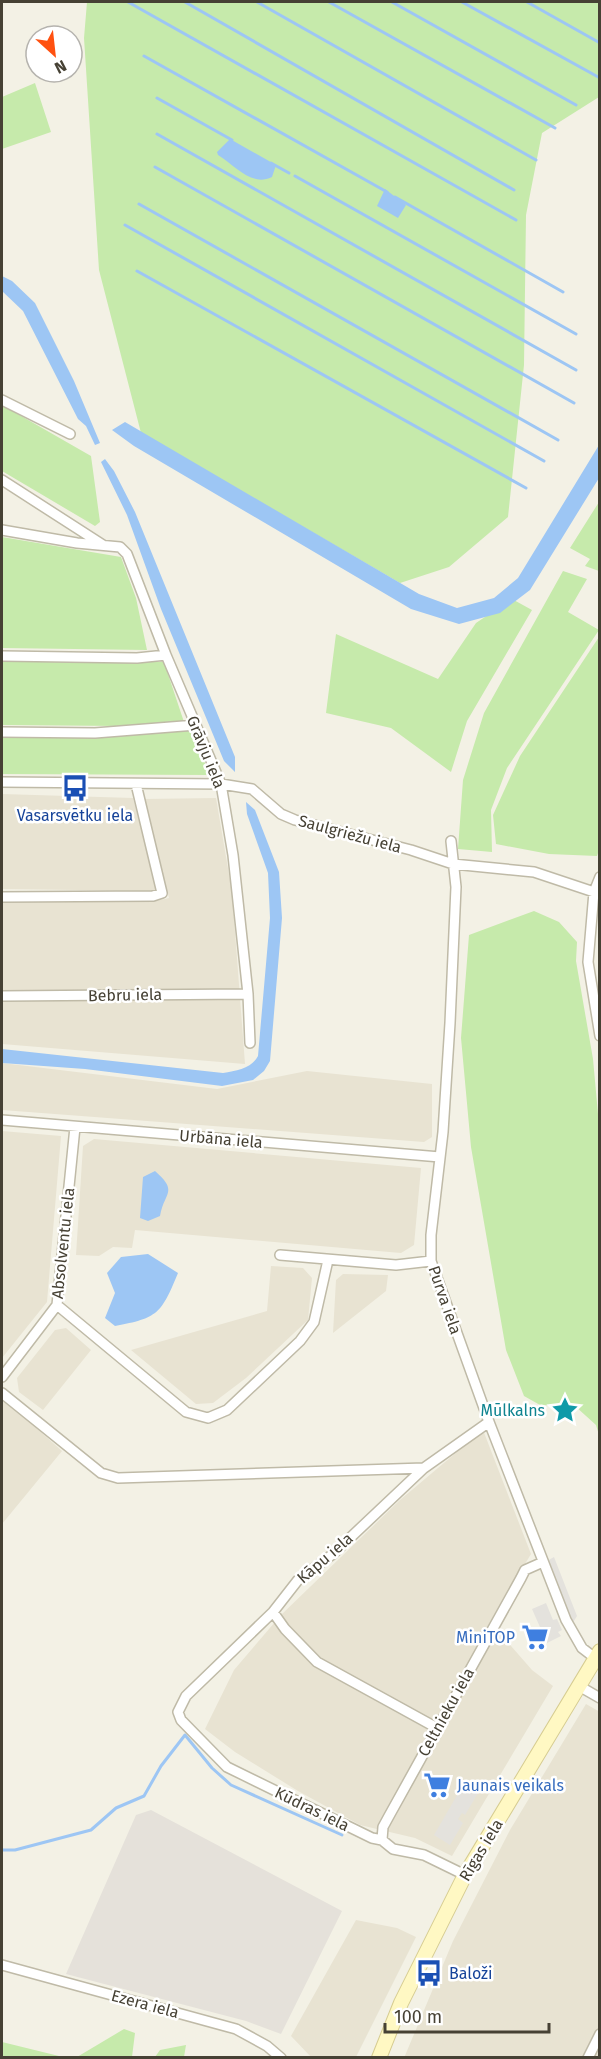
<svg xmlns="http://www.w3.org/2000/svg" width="601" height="2059" font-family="'Fira Sans',sans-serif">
<rect width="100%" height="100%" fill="#f3f1e5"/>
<path fill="#e8e3d2" d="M2 794 133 798 157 891 2 889Z
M216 798 232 892 245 1064 2 1044V901H156L169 898 144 799Z
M2 1063 217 1089 307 1071 432 1084V1137L424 1142 2 1110Z
M2 1131 61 1136 47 1302 2 1358Z
M94 1139 421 1168 414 1245 401 1253 135 1230 132 1248 113 1247 99 1256 76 1255 83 1146Z
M271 1266 303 1268 312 1278 308 1320 246 1378 213 1403 196 1404 131 1350 267 1311Z
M343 1274 388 1275 386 1291 333 1333 336 1280Z
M66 1328 91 1350 43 1410 19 1392 17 1378 55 1330Z
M6 1401 62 1451 2 1524V1402Z
M483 1430 531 1554 490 1622 532 1670 553 1686 452 1856 415 1838 360 1825 298 1791 235 1752 205 1729 234 1670 281 1615 400 1500Z
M586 1704 600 1712 598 2057 404 2058 453 1941 510 1830Z
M356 1920 397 1928 416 1937 356 2057H311L291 2036Z"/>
<path fill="#e5e1da" d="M151 1810 342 1911 281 2034 246 2021 66 1974 136 1815Z"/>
<path fill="#c6eaab" d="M87 2H599V97L542 133 526 215 524 365 508 517 449 567 400 583 141 433 99 270 84 38Z
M35 83 51 132 2 149V97Z
M2 405 91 456 100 522 95 526 2 471Z
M599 502V571L585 566 590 559 570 548Z
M2 537 121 557 136 598 147 650 2 648Z
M563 571 587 579 568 612 599 630 507 768 491 810 492 852 458 849 463 780 484 713Z
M512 599 532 610 467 721 451 772 391 728 326 713 336 634 438 679 476 623Z
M599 637 600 847 597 856 549 854 496 844 493 815 520 756Z
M2 660 164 662 184 722 120 726 2 725Z
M193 730 209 775 2 774V738Z
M534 911 559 922 577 942 576 961 593 1059 599 1125V1435L596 1425 575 1406 540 1405 524 1396 506 1350 471 1147 461 1038 469 935Z
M124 2029 135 2033 132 2057H77Z
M2 2042 63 2057H2Z
M186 2045 184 2057H155L160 2050Z"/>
<path fill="#e4e2dd" d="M554 1557 577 1616 572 1624 547 1561Z
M546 1603 553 1620 557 1619 562 1630 558 1632 561 1636 547 1643 532 1609Z
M463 1785 478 1793 465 1815 462 1813 458 1819 463 1823 450 1845 434 1835Z"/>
<path fill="#9dc6f4" d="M230 139 276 165 272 177C251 187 236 166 218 155L217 152Z
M385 189 406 205 398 218 377 206Z
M2 276 12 281 35 303 74 381 100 443 95 445 86 426 78 419 23 311 2 291Z
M125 422 419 594 457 608 494 598 518 578 599 445V478L530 590 500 613 459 624 411 609 134 446 112 430Z
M105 459 114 471 135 512 235 757V772L224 761 161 609 127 515 101 462Z
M246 802 255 810 279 872 282 918 270 1061 264 1071 253 1080 222 1086 85 1069 2 1063V1049L223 1073C237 1070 251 1069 258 1056L270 918 268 873 247 814Z
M155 1171C179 1192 164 1192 160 1216L148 1221 140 1218 143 1177Z
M148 1254 178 1273C161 1314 158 1318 115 1326L105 1318 115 1293 107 1273 121 1257Z"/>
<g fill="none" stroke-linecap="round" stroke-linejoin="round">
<path stroke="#9dc6f4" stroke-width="3" d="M128 2 516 220
M185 2 514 190
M257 2 536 160
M329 2 555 128
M392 2 576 105
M462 2 600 78
M527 2 600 43
M144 56 387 192
M157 98 232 140
M157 134 576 370
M271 163 289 173
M155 167 574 403
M295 176 576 334
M395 197 563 292
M139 204 558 440
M125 225 544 461
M137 271 526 488
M2 1850H15L91 1830 116 1808 144 1796 161 1766 185 1735 212 1768 231 1785 342 1835"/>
<defs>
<path id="street" d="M2 400 70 434
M2 480 103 545
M2 530 77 543 120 547 127 554 166 655 221 784 233 855 248 994 250 1043
M2 656 137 658 166 655
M2 732 95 733 196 725
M2 782 221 784 252 789 281 814 295 820 411 850 453 864 534 872 594 892
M451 841 456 887 450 1023 443 1132 431 1235V1261L489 1422 566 1620 582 1648 595 1658
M600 877 594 892 588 962 600 1036
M2 897 153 896 162 893 136 784
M2 996 248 994
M2 1120 440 1157
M280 1255 396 1265 431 1261
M57 1305 186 1412 208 1418 227 1410 300 1341 314 1322 328 1260
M2 1377 57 1305 75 1127
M2 1393 101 1473 118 1478 424 1468
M273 1612 285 1629 317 1662 437 1728
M579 1686 600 1698
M382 1840 383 1827 389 1816 521 1578 525 1570 543 1562
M465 1875 424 1855 393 1849 382 1840 372 1838 227 1767 181 1720 178 1712 186 1696 273 1612 298 1580 333 1554 424 1468 489 1422
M2 1965 236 2029 267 2046 281 2058
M588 2058 600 2034"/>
<path id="secondary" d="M379 2058 401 2003 465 1875 600 1651"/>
</defs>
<use href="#street" stroke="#bfbaa7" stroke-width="12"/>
<use href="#secondary" stroke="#d6cc91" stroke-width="16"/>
<use href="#street" stroke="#fff" stroke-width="9"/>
<use href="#secondary" stroke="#fff8c3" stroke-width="14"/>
</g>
<defs>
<symbol id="bus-bare" viewBox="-9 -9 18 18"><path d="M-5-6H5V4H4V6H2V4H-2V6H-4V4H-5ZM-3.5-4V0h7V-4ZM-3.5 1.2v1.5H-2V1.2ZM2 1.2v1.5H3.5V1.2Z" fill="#1a4fb4" stroke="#fff" stroke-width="2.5" paint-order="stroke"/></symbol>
<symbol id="sight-bare" viewBox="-9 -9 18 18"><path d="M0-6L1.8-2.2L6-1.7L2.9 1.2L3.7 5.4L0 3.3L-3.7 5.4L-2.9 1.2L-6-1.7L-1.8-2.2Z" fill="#0f9aa8" stroke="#fff" stroke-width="2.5" paint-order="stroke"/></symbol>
<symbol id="supermarket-bare" viewBox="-9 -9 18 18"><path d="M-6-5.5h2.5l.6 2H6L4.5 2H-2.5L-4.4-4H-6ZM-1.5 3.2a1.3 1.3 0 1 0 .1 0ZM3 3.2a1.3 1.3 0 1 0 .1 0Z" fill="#3f7fe0" stroke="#fff" stroke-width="2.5" paint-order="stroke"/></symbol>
</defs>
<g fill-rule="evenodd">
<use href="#bus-bare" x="56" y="769" width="38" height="38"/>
<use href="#sight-bare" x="546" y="1391" width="38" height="38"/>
<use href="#supermarket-bare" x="516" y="1618" width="38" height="38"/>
<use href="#supermarket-bare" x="418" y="1766" width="38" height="38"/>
<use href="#bus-bare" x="410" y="1954" width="38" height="38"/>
</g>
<g text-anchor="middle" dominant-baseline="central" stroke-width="5" stroke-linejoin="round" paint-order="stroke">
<g font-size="16" fill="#464134" stroke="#fff">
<text transform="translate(206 752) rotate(68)">Grāvju iela</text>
<text transform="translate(350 834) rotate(15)">Saulgriežu iela</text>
<text transform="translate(125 995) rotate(-1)">Bebru iela</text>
<text transform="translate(221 1139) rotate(5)">Urbāna iela</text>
<text transform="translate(63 1243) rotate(-84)">Absolventu iela</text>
<text transform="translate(445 1300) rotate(71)">Purva iela</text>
<text transform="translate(325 1558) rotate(-41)">Kāpu iela</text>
<text transform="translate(446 1712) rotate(-61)">Celtnieku iela</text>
<text transform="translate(312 1809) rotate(26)">Kūdras iela</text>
<text transform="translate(481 1850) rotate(-59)">Rīgas iela</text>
<text transform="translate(145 2004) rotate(15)">Ezera iela</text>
</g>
<g font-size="16" fill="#164399" stroke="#fff">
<text x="75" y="815">Vasarsvētku iela</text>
<text x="449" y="1973" text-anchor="start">Baloži</text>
</g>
<g font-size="16" fill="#0d838f" stroke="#fff" text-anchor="end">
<text x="545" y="1410">Mūlkalns</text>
</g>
<g font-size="16" fill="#366cbe" stroke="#fff" text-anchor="end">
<text x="515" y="1637">MiniTOP</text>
<text x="457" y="1785" text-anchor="start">Jaunais veikals</text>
</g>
</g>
<rect width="601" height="2059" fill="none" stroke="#464134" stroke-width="6"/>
<g transform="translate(54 54) rotate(153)"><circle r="28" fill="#ffffff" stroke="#b5b3ae" stroke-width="1.5"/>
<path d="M0-4.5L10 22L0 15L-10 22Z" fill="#ff5110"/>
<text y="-9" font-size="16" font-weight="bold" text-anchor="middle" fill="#464134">N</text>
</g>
<path d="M385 2023v9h164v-9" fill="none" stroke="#464134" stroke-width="3"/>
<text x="394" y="2023" font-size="18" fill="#464134" stroke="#ffffff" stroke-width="4.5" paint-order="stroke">100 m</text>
</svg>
